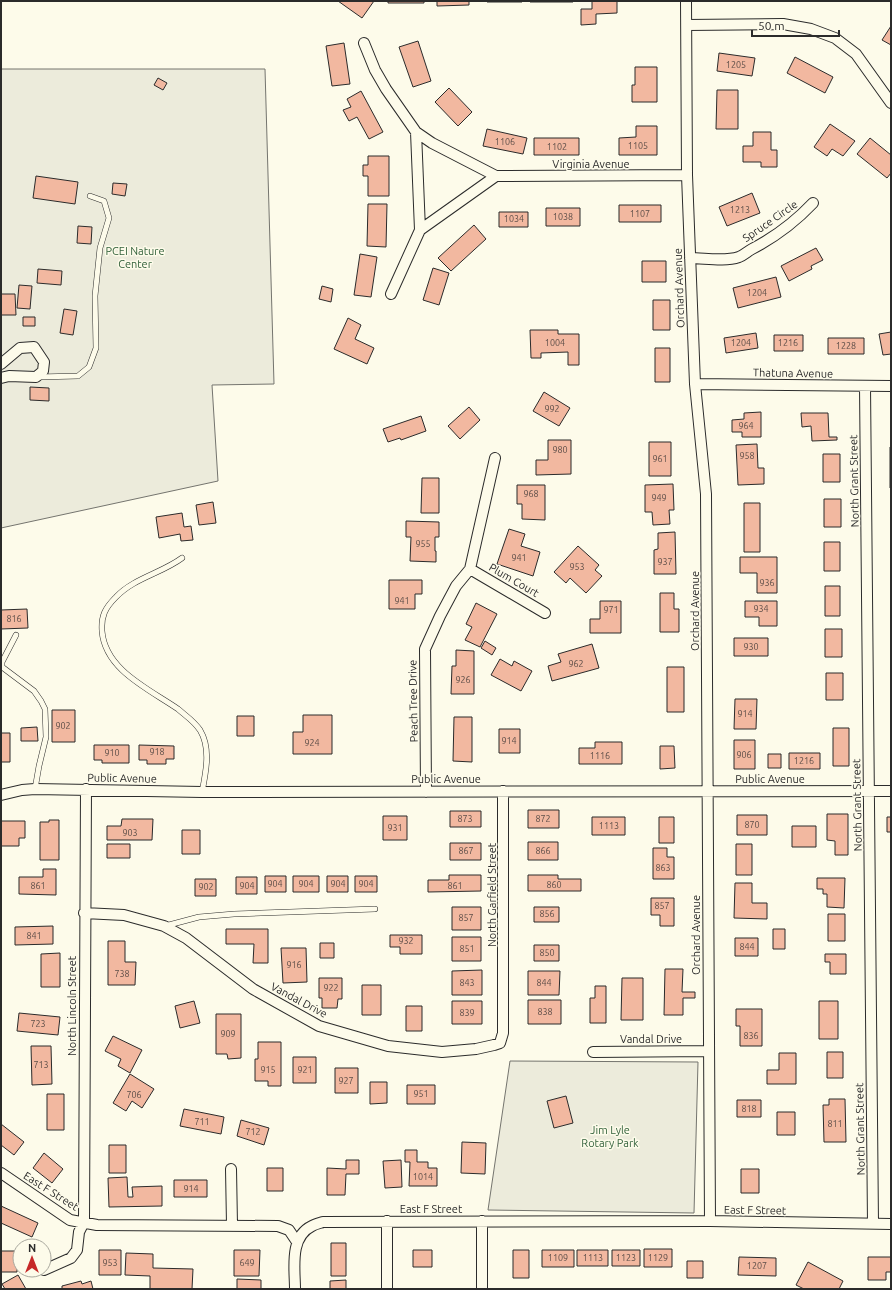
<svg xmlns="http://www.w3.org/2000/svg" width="892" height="1290" font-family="Ubuntu,sans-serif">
<rect width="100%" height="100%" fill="#fdfbea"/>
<path fill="#ecebdb" stroke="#74746e" d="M1 69H265L274 384 212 385 218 481 1 528Z
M510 1061 698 1062 694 1213 488 1210Z"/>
<path fill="#f2b8a0" stroke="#2b2b2b" d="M338 1H374L362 18Z
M388 1H424V3H388Z
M437 1H469V5L437 6Z
M487 1H522V2H487Z
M530 1H573V2H530Z
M592 1H617V13L596 14V24L581 25V9H592Z
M891 26V45L882 40Z
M418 41 431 81 413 87 399 47Z
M344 43 350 84 332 86 326 46Z
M719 53 755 58 752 76 717 71Z
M795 57 833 77 825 93 787 73Z
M635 67H657V102H632V85H635Z
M158 78 167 83 163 90 154 85Z
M449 88 472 112 458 126 435 102Z
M717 90H738V129H716Z
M361 91 383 132 369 139 357 117 349 121 343 110 351 107 347 99Z
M830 124 855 141 843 156 832 149 827 156 814 147Z
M636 126H657V155H619V138L636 137Z
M487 129 527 138 523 154 483 146Z
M753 132H771V150H777V167H761V162H743V146H753Z
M534 138H579V155H534Z
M870 138 891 155V173L887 178 857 154Z
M368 156H389V196H368V176H363V165H368Z
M36 176 78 182 75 204 33 198Z
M113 183 127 184 125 196 112 194Z
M752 193 760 213 727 226 719 207Z
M368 204H387L386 247 367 246Z
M619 205H661V222H619Z
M546 208H580V226H546Z
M499 212H528V227H499Z
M474 225 486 239 451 271 438 258Z
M78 226 92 227 91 244 77 243Z
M816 248 823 260 811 266 812 269 789 281 781 266Z
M360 254 377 257 371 297 354 295Z
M642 261H666V282H642Z
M433 268 449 273 439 305 423 300Z
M38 269 62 271 61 285 37 283Z
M776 277 781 297 738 308 733 288Z
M19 285 32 286 30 309 17 308Z
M322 286 333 289 331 302 319 299Z
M1 294H15L16 315H1Z
M653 300H670V330H653Z
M64 309 77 311 73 335 60 333Z
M23 317H35V326H23Z
M348 318 361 325 355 339 374 348 367 364 334 349Z
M530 330H558V334H579V365H568V352L541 353V358H531Z
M891 332V354L883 355 879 334Z
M756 333 758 348 726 353 724 338Z
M774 335H803V351H774Z
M828 338H864V354H828Z
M655 348H670V382H655Z
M30 387 49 388V401L30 400Z
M544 392 570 408 559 426 533 411Z
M469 407 480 420 460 439 448 426Z
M761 412V437H742V432H732V420L744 419V413Z
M801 413H828L829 437H837V440L812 441 811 426 802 427Z
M421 416 426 431 401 440 400 438 388 442 383 429Z
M548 440H571V474L536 475V460H548Z
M649 442H671V476H649Z
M757 444 758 468H764V484L738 485 736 445Z
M890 447H891V488H890Z
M823 454H840V482H823Z
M422 478H439V513H421Z
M673 484 674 510H669L670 524 653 525 652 512H645V485Z
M517 485H545V520L522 519V504H517Z
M824 499H841V527H824Z
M213 502 216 523 199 525 196 505Z
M744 503H760V552H744Z
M182 513 184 527 191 526 193 540 181 541 180 534 159 538 156 517Z
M406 521 439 522V537H435V551H436V562L410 561 411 537H406Z
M509 529 525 534 521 546 540 552 533 576 497 564Z
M675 532 676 574H654V550L658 549V533Z
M824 542H840V571H824Z
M578 546 599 565 595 570 602 576 586 593 570 578 566 583 554 572Z
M740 557H777V593H757V573H740Z
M389 580H422V594H415V609H389Z
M825 586H840V616H825Z
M660 593H674V609H679V632H660Z
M600 601H621V633H590V619H600Z
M745 601H777V626H759V617H745Z
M476 603 497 614 480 647 465 640 472 627 466 624Z
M27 609 28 628 1 629V610Z
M825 629H842V657H825Z
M734 638H768V656H734Z
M485 641 496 648 492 655 481 648Z
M592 644 599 668 552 681 548 666 561 662 558 654Z
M456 650 474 651V694H451L452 666H456Z
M500 659 512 666 514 661 532 671 521 691 491 675Z
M667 667H684V712H667Z
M826 673H843V700H826Z
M735 699H757L756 729H734Z
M52 710H75V742H52Z
M303 715H332V754H293V732H303Z
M237 716H254V736H237Z
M454 717H472V762L453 761Z
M37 727 38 741H21V728Z
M833 728H849V766H833Z
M499 729H520V753H499Z
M1 733H10V762H1Z
M734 740H755V769H734Z
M595 742H622V764H579V748H595Z
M94 745H129V763H102V760H94Z
M139 745 174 746V759H166V764H147V760H139Z
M660 746H674L675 768 660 769Z
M789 753H820V769H789Z
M768 754H781V768H768Z
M528 810H559V828H528Z
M450 811H481V827H450Z
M827 814H848V855H835V841L827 840Z
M737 815H767V835H737Z
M383 816H407V840H383Z
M592 817H625V835H592Z
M659 817H674V843H659Z
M887 817H891V832H887Z
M122 819H153L152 840H107V826H121Z
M49 820H59V860H40V822H49Z
M1 821H25V838H19V846H1Z
M792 826H816V847H792Z
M182 830H200V854H182Z
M528 842H558V860H528Z
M450 843H481V860H450Z
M107 844H130V858H107Z
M736 844H752V875H736Z
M653 848H667V857H674V879H653Z
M43 869H56V895L19 894V877H43Z
M449 875H481V891L428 892V880H449Z
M528 875H558V879H581V891H528Z
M265 876H286V892H265Z
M293 876H319V892H293Z
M327 876H348V892H327Z
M355 876H377V892H355Z
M236 877H257V894H236Z
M817 878H845L844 908 827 907V894H823V889H817Z
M195 879H216V896H195Z
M735 883H752V903H767V919L734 918Z
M651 898H674V926H660V915H651Z
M452 907H481V930H452Z
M534 907H559V922H534Z
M828 914H845V941H828Z
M53 926V944L15 945V927Z
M226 929H268V963H253L254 944H226Z
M773 929H785V949H773Z
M390 935H422V954H400V947H390Z
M452 937H481V961H452Z
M735 938H758V956H735Z
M108 941H125V962H136L135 985H108Z
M320 943H334V958H320Z
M534 945H559V961H534Z
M281 948H306L307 982 283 983Z
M60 953V987H41V954Z
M825 954H846V974H830V962H825Z
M665 969H683L682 992H695V998H683V1015H664Z
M482 970V995H452V971Z
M528 971H560L559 995H528Z
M319 978H342V999H338L337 1008H322V998H319Z
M622 978H643V1020H621Z
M362 985H381V1015H362Z
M595 986H606V1023H590V998H595Z
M528 1000H561V1024H528Z
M194 1001 200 1023 180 1028 175 1006Z
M452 1001H482V1024H452Z
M819 1001H838V1039H819Z
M406 1006H422V1031H406Z
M736 1009H762V1046H740V1026H736Z
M19 1013 60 1017 58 1035 17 1031Z
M216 1014H241V1058L228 1059 227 1054H216Z
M113 1036 142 1050 130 1073 118 1066 121 1059 105 1051Z
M258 1042H281V1086H268V1081H255V1059H258Z
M31 1046H51L52 1084 32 1085Z
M827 1052H843V1078H827Z
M779 1053H796V1084H767V1070H779Z
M293 1057H316V1083H293Z
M335 1068H358V1093H335Z
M130 1074 154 1089 142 1108 132 1101 126 1111 113 1103Z
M370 1082H387V1103L370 1104Z
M407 1085H435V1104H407Z
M47 1094H64V1130H47Z
M566 1096 573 1123 554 1128 547 1101Z
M829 1099H845L846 1142H824L823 1105H829Z
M737 1100H761V1117H737Z
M184 1109 224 1117 221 1134 180 1126Z
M777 1112H795V1135H777Z
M241 1120 269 1128 264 1145 237 1136Z
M1 1124 24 1142 14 1155 1 1145Z
M462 1142 486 1143 485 1174 461 1173Z
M109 1145H126V1173H109Z
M405 1150H417V1162H428V1168H437V1186H409L410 1162H405Z
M44 1153 63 1169 52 1183 33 1168Z
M346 1160H359V1174H346L345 1195H327V1168L346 1169Z
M401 1160 402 1187 385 1188 383 1161Z
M267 1168H283V1191H267Z
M741 1169H759V1193H741Z
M127 1177 128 1197H133L132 1187 162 1186V1206L109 1207 108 1178Z
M174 1180H207V1197H174Z
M1 1206 38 1223 32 1237 1 1223Z
M331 1243H346V1276H331Z
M644 1249H672V1267H644Z
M99 1250H121V1275H99Z
M234 1250H260L259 1276H234Z
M413 1250H432V1267H413Z
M513 1250H529V1278H513Z
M542 1250H574V1267H542Z
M577 1250H608V1266H577Z
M612 1250H640V1266H612Z
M1 1251H17V1272H1Z
M126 1253 153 1254V1268L193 1269 192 1289H150V1276L125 1275Z
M739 1257 776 1258V1276L738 1275Z
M868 1257H891V1272H886V1280H868Z
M687 1261H703V1278H687Z
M808 1262 843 1281 839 1289H804L796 1285Z
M18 1275 26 1289H5L2 1284Z
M237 1279 261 1280V1289H237Z
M346 1280V1289H330V1281Z
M81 1281 82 1284 91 1281 93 1289H62V1286Z"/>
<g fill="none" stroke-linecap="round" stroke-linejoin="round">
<defs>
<path id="service" d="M38 377 78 376 89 367 96 348 95 296 100 248 109 218 104 201 90 196
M182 558C162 573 134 578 116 597 105 608 101 616 102 631 105 670 149 689 178 709 186 716 194 721 200 730 211 748 206 772 202 792
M16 635 2 662V667L34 691 41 701 45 709 46 737 39 766 35 789
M165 926 199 917 234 914 375 909"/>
<path id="minor" d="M686 1 687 175 695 384 706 494 710 1221
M687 25 783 24 811 29 835 38 856 54 891 103
M364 43 375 70 386 89 416 132 432 143 496 176 687 175
M416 132 420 230
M690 258C705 258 724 262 739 257 744 255 748 251 752 249 775 237 796 221 813 203
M391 294 420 230 496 176
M1 364 20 348 34 347 44 362 43 371 36 377 9 376 1 378
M695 384 891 386
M865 386 873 1224
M470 569 545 613
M426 792 425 649 440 616 456 586 470 569 495 458
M1 795 22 790 35 789 202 792 891 791
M84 913 124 915 164 926 186 938 253 989 319 1026 388 1046 442 1052 476 1049 494 1045 500 1043 503 1033V791
M593 1052 709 1051
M231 1169 232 1225
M1 1173 70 1220 97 1225 278 1226 289 1230 297 1242
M44 1270 71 1258 77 1250 79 1232 84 1222 86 789
M295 1289C295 1269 289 1237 312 1226 315 1224 320 1223 323 1222L710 1221 891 1224
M387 1289V1221
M482 1289V1221"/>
</defs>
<use href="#service" stroke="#2b2b2b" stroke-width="6"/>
<use href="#minor" stroke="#2b2b2b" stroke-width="12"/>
<use href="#service" stroke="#fdfbea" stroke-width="5"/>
<use href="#minor" stroke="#fdfbea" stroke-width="10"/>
</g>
<g text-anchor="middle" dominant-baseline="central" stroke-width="3" stroke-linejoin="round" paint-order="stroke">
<g font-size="9" fill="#5d4e48">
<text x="736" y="65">1205</text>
<text x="505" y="142">1106</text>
<text x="638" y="146">1105</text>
<text x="557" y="147">1102</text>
<text x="740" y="210">1213</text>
<text x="640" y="214">1107</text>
<text x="563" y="217">1038</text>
<text x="514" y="219">1034</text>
<text x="757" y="293">1204</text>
<text x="555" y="343">1004</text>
<text x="741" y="343">1204</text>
<text x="788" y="343">1216</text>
<text x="846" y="346">1228</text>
<text x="552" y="409">992</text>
<text x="746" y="426">964</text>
<text x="560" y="450">980</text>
<text x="747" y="456">958</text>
<text x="660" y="459">961</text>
<text x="531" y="494">968</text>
<text x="659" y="498">949</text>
<text x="423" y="544">955</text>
<text x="519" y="558">941</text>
<text x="665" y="562">937</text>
<text x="577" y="567">953</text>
<text x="767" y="583">936</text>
<text x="402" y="601">941</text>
<text x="761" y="609">934</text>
<text x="611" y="610">971</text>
<text x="14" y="619">816</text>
<text x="751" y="647">930</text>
<text x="576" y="664">962</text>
<text x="463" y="680">926</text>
<text x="745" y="714">914</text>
<text x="63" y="726">902</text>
<text x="509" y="741">914</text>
<text x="312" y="743">924</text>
<text x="157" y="752">918</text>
<text x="112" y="753">910</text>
<text x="744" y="755">906</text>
<text x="600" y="756">1116</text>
<text x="804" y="761">1216</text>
<text x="465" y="819">873</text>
<text x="543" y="819">872</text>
<text x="752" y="825">870</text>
<text x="609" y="826">1113</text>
<text x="395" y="828">931</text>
<text x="130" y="833">903</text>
<text x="466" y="851">867</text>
<text x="543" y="851">866</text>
<text x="663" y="868">863</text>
<text x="275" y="884">904</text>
<text x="306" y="884">904</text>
<text x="338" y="884">904</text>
<text x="366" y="884">904</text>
<text x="554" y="885">860</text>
<text x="38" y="886">861</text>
<text x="247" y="886">904</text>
<text x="455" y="886">861</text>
<text x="206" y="887">902</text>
<text x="662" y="906">857</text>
<text x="547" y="914">856</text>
<text x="466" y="918">857</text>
<text x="34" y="936">841</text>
<text x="406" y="941">932</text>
<text x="747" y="947">844</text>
<text x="467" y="949">851</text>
<text x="547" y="953">850</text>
<text x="294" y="965">916</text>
<text x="122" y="974">738</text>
<text x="467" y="983">843</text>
<text x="544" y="983">844</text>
<text x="331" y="988">922</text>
<text x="545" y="1012">838</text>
<text x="467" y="1013">839</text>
<text x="38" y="1024">723</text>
<text x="228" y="1034">909</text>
<text x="751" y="1036">836</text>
<text x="41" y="1065">713</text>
<text x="268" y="1070">915</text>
<text x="305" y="1070">921</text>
<text x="346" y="1081">927</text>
<text x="421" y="1094">951</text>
<text x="134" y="1095">706</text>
<text x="749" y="1109">818</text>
<text x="202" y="1122">711</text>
<text x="835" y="1124">811</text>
<text x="253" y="1132">712</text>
<text x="423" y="1177">1014</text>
<text x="191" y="1189">914</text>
<text x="558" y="1258">1109</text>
<text x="593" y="1258">1113</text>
<text x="626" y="1258">1123</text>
<text x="658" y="1258">1129</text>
<text x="110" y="1263">953</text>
<text x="247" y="1263">649</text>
<text x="757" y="1266">1207</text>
</g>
<g font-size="11" fill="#2b2b2b" stroke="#fdfbea">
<text x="591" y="164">Virginia Avenue</text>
<text transform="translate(770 221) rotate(-35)">Spruce Circle</text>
<text transform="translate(679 288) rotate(-92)">Orchard Avenue</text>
<text transform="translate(793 373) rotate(1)">Thatuna Avenue</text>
<text transform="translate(854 481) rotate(-91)">North Grant Street</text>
<text transform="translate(514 580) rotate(30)">Plum Court</text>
<text transform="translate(695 611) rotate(-90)">Orchard Avenue</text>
<text transform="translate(413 701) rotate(-91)">Peach Tree Drive</text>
<text transform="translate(122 778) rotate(1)">Public Avenue</text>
<text x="446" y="779">Public Avenue</text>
<text x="770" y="779">Public Avenue</text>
<text transform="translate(857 805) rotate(-91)">North Grant Street</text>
<text transform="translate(492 895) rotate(-90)">North Garfield Street</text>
<text transform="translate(696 935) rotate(-90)">Orchard Avenue</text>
<text transform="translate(299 1000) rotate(28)">Vandal Drive</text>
<text transform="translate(72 1006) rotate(-90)">North Lincoln Street</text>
<text x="651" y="1039">Vandal Drive</text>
<text transform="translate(860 1129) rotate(-91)">North Grant Street</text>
<text transform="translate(51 1191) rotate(32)">East F Street</text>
<text x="431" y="1209">East F Street</text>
<text transform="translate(755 1210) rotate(1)">East F Street</text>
</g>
<g font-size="11" fill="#34623c" stroke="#fdfbea">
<text x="135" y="251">PCEI Nature<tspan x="135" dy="13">Center</tspan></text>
<text x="610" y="1130">Jim Lyle<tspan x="610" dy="13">Rotary Park</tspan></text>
</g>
</g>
<rect width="892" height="1290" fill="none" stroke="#2b2b2b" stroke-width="4"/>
<g transform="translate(32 1258)"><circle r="19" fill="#fdfbea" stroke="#a9a89e"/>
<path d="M0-3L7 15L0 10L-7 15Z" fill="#c62828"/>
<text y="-6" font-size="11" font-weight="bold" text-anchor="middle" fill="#2b2b2b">N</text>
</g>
<path d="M752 30v6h87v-6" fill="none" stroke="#2b2b2b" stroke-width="2"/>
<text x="758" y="30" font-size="12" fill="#2b2b2b" stroke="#fdfbea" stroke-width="3" paint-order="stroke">50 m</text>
</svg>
